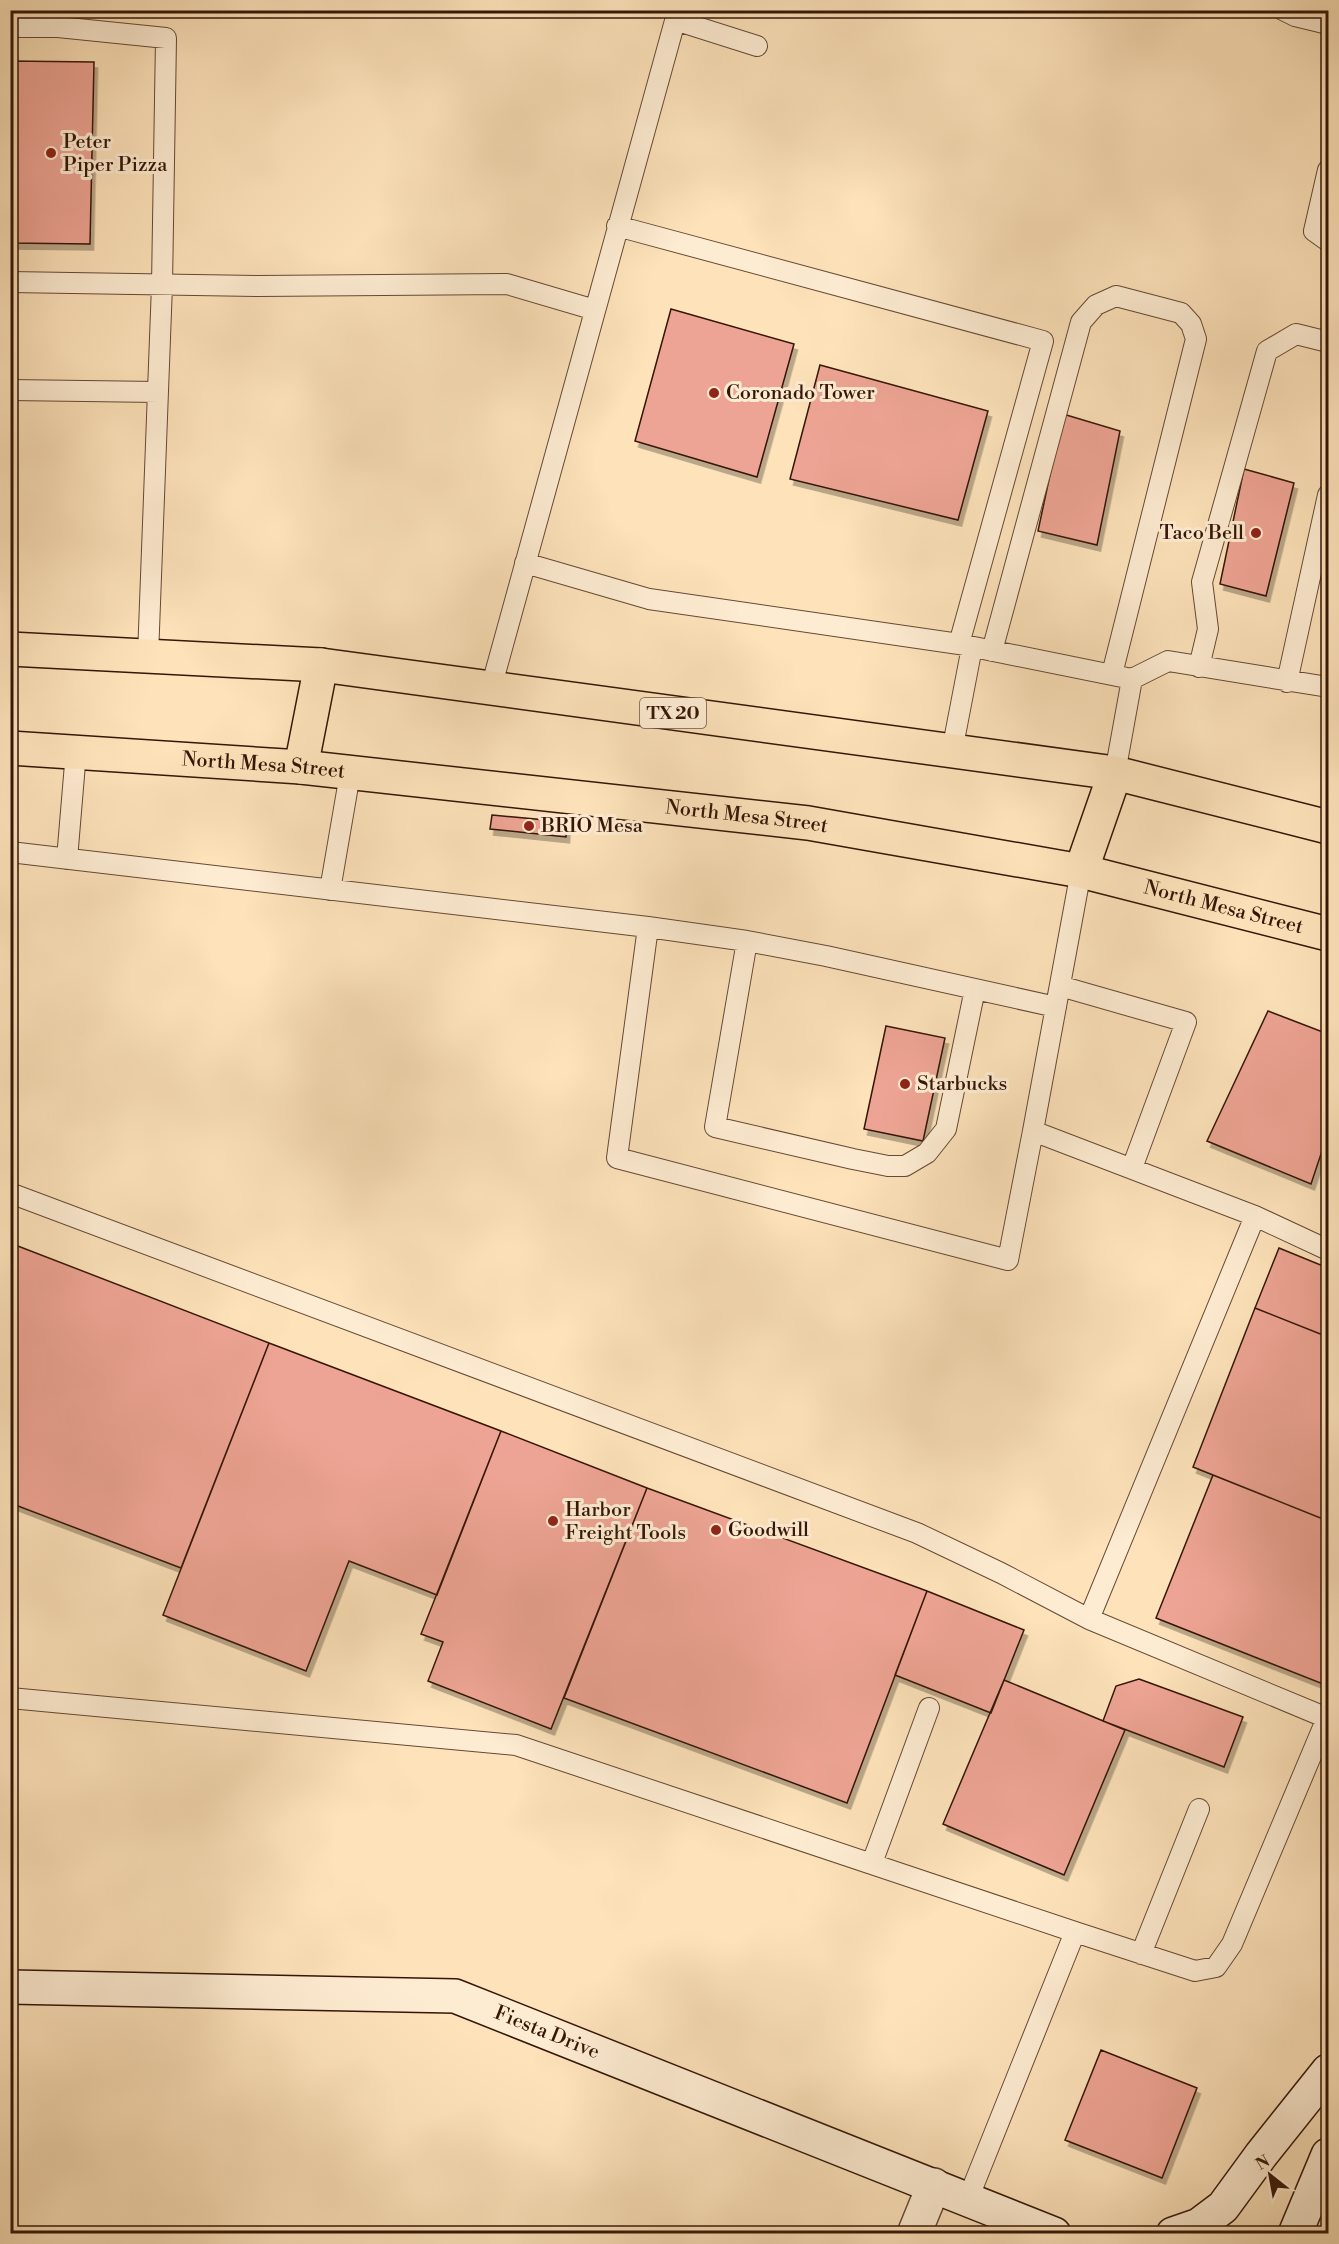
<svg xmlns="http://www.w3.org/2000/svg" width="1339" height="2244" font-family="'Libre Bodoni',serif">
<defs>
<filter id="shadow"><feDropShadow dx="3.5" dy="6" stdDeviation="0" flood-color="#0004"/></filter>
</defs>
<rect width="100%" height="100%" fill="#fde2ba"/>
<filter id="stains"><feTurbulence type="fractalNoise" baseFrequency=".00333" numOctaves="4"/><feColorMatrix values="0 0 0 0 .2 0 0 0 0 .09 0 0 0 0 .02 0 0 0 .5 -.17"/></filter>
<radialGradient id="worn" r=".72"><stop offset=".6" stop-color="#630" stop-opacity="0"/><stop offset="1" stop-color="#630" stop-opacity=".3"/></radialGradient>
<path fill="#eea494" stroke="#341607" stroke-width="1.5" filter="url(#shadow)" d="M10 61 94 62 90 244 10 243Z
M671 309 794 344 757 477 635 441Z
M820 365 988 411 958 520 790 479Z
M1063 414 1120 431 1097 545 1038 531Z
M1244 469 1294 483 1266 596 1220 584Z
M492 815 567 822 566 837 490 829Z
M1268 1011 1328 1034V1133L1311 1184 1207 1141Z
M886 1026 945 1038 923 1141 864 1129Z
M10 1243 269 1343 181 1568 10 1503Z
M1279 1248 1328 1268V1337L1255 1308Z
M1255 1308 1328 1337V1521L1193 1467Z
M269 1343 501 1431 437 1595 349 1561 306 1671 163 1615Z
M501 1431 647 1488 551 1729 428 1681 443 1642 421 1634Z
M1213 1475 1328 1521V1686L1156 1618Z
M647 1488 927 1591 847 1803 564 1698Z
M927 1591 1024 1630 991 1713 895 1675Z
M1139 1679 1243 1717 1224 1767 1103 1721 1116 1686Z
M1004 1680 1125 1730 1064 1875 943 1824Z
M1101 2050 1197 2088 1162 2178 1065 2140Z"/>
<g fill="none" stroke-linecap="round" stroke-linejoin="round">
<defs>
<path id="lane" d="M1283 10 1295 16 1328 24
M675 20 757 46
M10 27H58L166 38 162 285 148 656
M1328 170 1314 231 1328 241
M617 226 1043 341 959 644
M10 282 258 286 507 284 595 310
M10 390 158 392
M525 563 649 599 959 644 1132 679 1168 661 1328 687
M992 651 1081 322 1096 305 1116 296 1181 313 1191 324 1196 339 1112 674
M1199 667 1208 629 1202 582 1267 351 1296 334 1328 342
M1287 682 1328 495
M491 688 678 10
M952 751 972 647
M1115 773 1132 679
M10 852 648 927 747 941 826 956 1056 1007
M67 859 76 752
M1081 871 1033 1131 1255 1216 1328 1250
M330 890 350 774
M648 927 617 1158 1008 1260 1033 1131
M747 941 715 1127 853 1159 888 1166H905L927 1153 946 1129 975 989
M1060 986 1186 1022 1132 1168
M10 1193 917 1533 1001 1573 1089 1619 1327 1718 1232 1944 1216 1967 1195 1971 1075 1932 968 2199
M1089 1619 1255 1216
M10 1698 516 1745 1075 1932
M872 1863 929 1708
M1141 1954 1199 1809"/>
<path id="street" d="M914 2234 934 2185"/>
<g id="secondary">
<path id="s1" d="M10 1987 455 1996 1054 2234"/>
<path d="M1173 2234 1199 2225 1223 2207 1261 2155 1328 2071"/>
<path d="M1295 2234 1328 2155"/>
</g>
<g id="primary">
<path d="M10 649 321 665 1115 773 1328 827"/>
<path id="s2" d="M10 748 301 767 808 823 1081 871 1328 934"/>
<path d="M301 767 321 665"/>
<path d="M1081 871 1115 773"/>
</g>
</defs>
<use href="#lane" stroke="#664934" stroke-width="22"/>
<use href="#street" stroke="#664934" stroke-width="36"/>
<use href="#secondary" stroke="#341607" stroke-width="36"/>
<use href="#primary" stroke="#341607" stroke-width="36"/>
<use href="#lane" stroke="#feecd2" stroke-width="20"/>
<use href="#street" stroke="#feecd2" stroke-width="33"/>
<use href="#secondary" stroke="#feecd2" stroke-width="33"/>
<use href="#primary" stroke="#fde2ba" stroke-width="33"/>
</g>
<g fill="#8f2418" stroke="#feecd2" stroke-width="2">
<circle cx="51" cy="153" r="6"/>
<circle cx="714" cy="393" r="6"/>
<circle cx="1256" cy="533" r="6"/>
<circle cx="529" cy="826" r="6"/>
<circle cx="905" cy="1084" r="6"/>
<circle cx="553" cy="1521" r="6"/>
<circle cx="716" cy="1530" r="6"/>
</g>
<g text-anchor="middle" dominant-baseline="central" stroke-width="6" stroke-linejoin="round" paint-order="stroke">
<rect fill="#feecd2" stroke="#715644" stroke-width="1.5" x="640" y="698" width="66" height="30" rx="4.5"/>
<g font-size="18" font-weight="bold" fill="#341607">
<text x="673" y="713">TX 20</text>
</g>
<g font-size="20" fill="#341607" stroke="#feecd2" text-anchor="start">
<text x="63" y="142">Peter<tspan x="63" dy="23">Piper Pizza</tspan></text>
<text x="726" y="393">Coronado Tower</text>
<text x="1244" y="533" text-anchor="end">Taco Bell</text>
<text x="541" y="826">BRIO Mesa</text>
<text x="917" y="1084">Starbucks</text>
<text x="565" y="1510">Harbor<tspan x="565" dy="23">Freight Tools</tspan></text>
<text x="728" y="1530">Goodwill</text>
</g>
<g font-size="20" fill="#341607" stroke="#feecd2">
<text stroke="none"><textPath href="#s2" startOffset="254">North Mesa Street</textPath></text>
<text stroke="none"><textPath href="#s2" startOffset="740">North Mesa Street</textPath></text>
<text stroke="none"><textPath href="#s2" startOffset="1226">North Mesa Street</textPath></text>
<text stroke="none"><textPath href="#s1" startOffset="544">Fiesta Drive</textPath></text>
</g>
</g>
<rect width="1339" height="2244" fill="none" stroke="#fde2ba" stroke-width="36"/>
<rect x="12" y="12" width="1315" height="2220" fill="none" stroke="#341607" stroke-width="3"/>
<rect x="18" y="18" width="1303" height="2208" fill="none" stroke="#341607" stroke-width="1.5"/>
<g transform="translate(1270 2175) rotate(329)" stroke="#feecd2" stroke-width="4.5" paint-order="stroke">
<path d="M0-4.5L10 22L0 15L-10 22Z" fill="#341607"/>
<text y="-9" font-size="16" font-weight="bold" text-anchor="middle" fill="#341607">N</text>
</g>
<rect width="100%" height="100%" filter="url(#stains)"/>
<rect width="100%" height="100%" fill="url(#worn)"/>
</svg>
